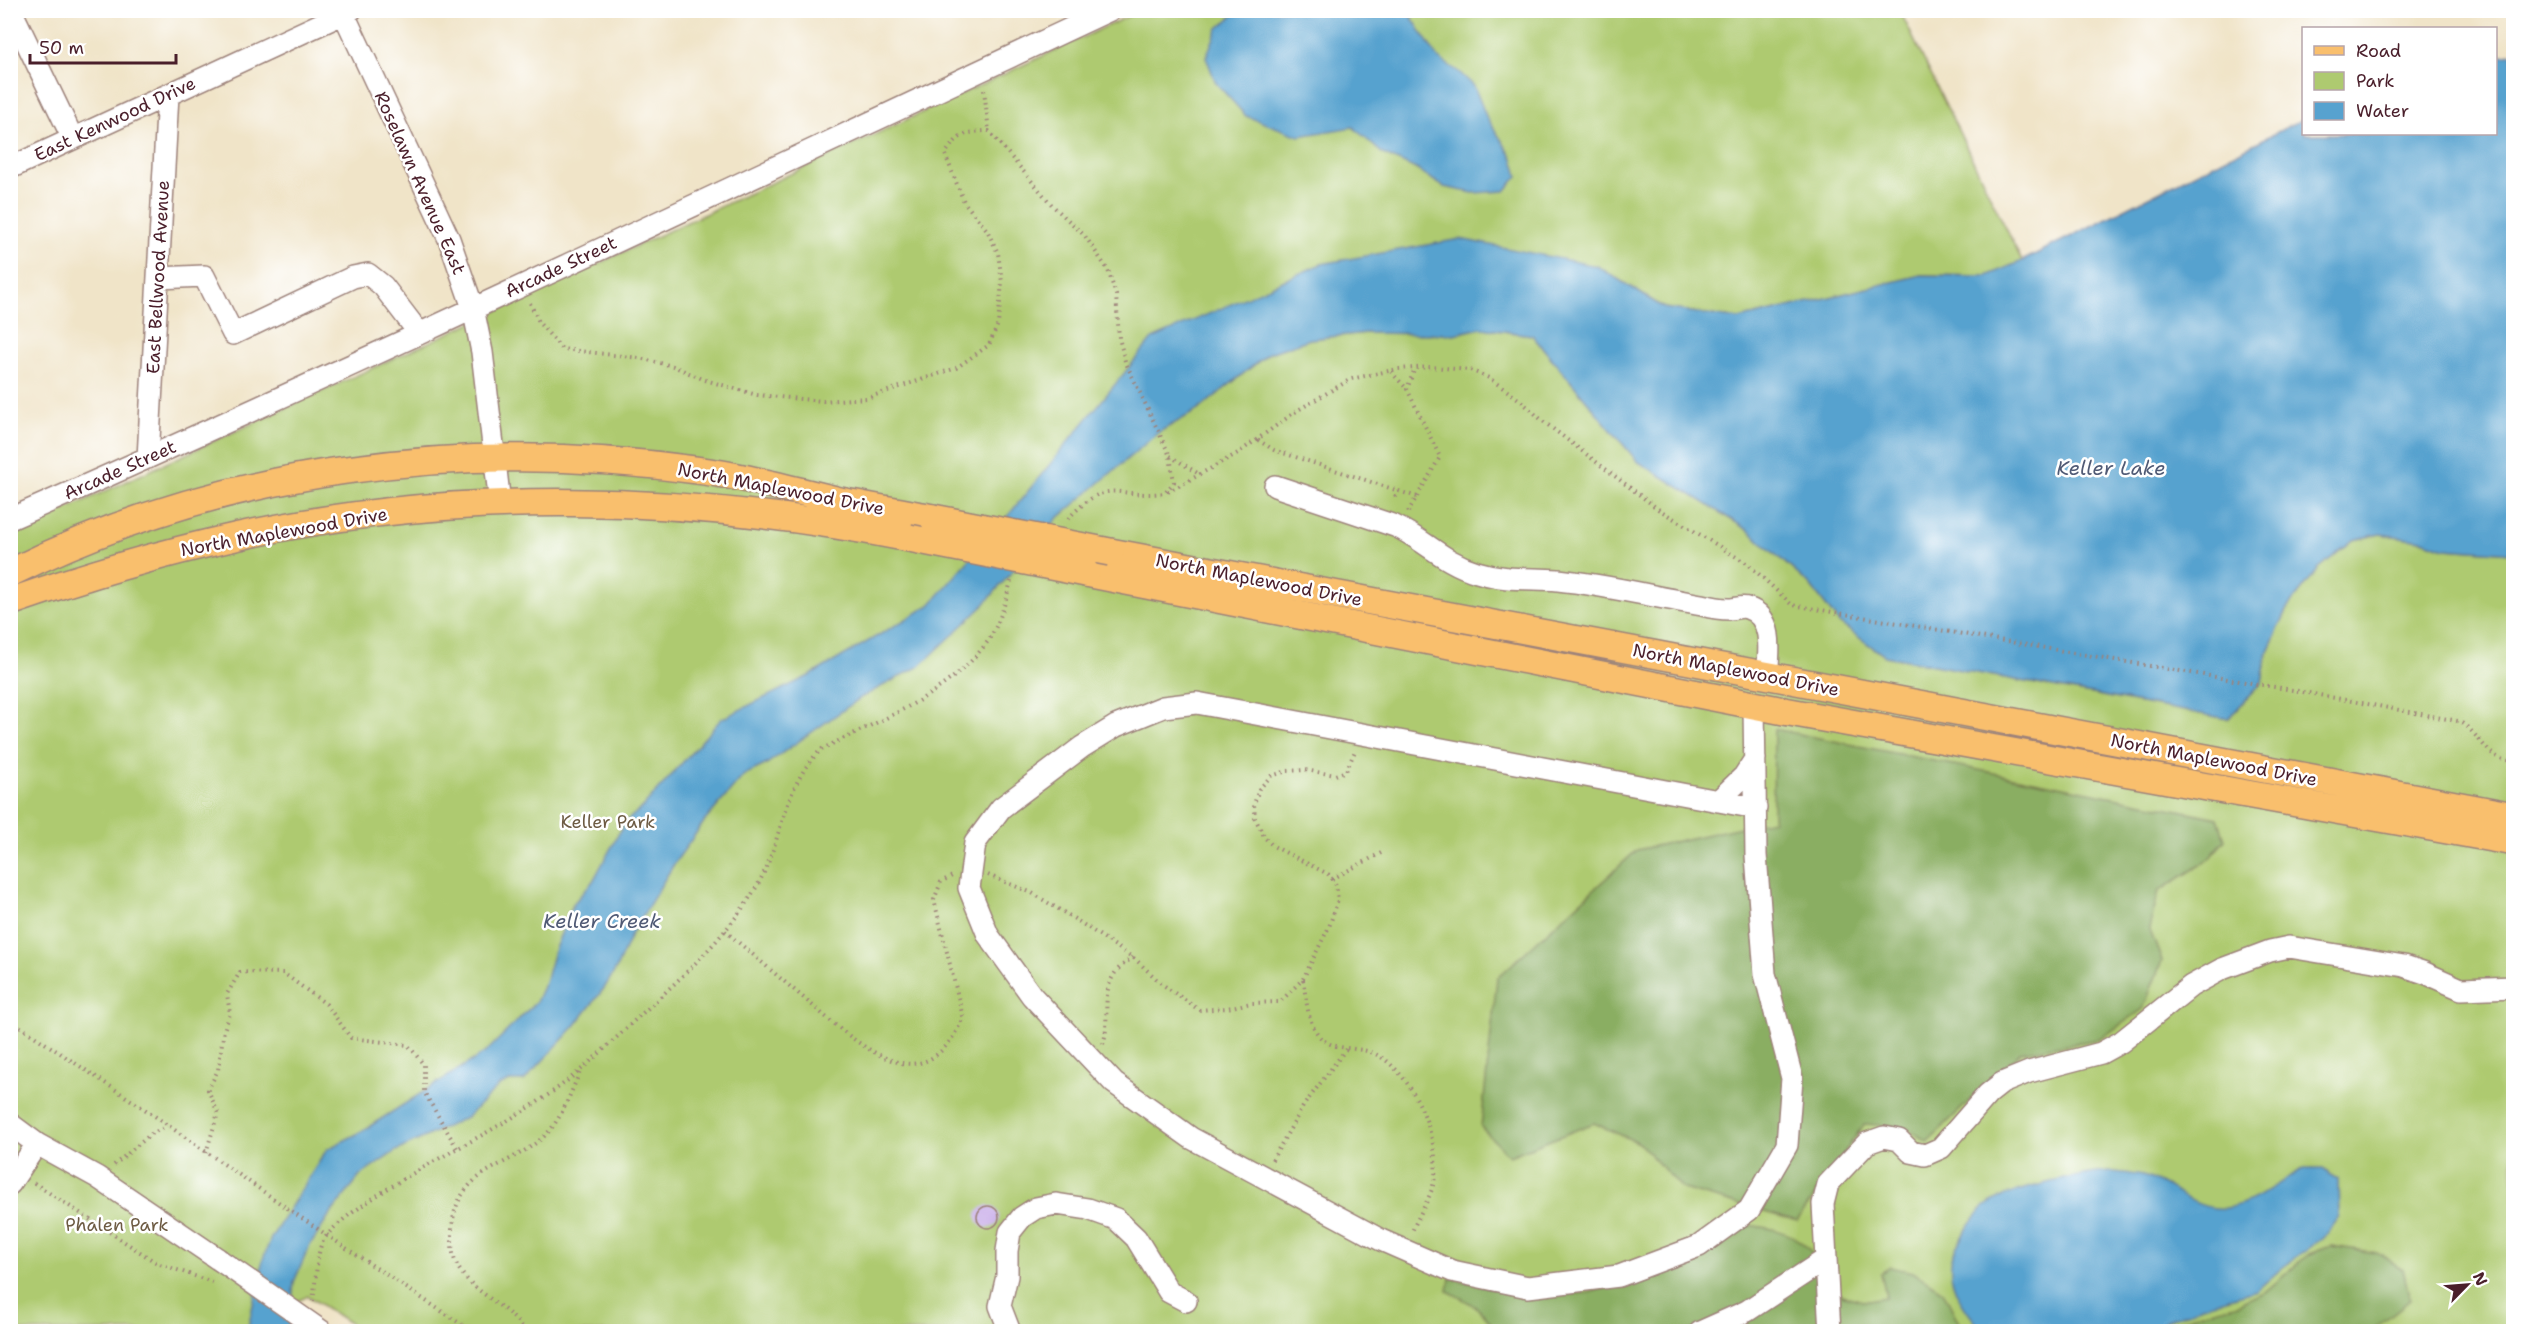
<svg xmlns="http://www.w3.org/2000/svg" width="2524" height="1342" font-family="'Shantell Sans',sans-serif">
<rect width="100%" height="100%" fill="#fff"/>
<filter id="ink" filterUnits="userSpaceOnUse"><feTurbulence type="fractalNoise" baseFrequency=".0167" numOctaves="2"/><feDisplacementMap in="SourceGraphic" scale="12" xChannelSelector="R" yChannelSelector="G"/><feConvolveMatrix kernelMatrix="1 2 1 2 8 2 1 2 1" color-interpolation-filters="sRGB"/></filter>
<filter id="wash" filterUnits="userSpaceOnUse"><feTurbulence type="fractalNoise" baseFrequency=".008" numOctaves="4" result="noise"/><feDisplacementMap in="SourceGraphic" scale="24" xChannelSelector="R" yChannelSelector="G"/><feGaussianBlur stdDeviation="1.35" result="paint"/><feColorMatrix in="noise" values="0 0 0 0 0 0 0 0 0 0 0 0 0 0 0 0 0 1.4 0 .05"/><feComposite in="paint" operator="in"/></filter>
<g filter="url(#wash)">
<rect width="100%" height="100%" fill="#f0e4c8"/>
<path fill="#aeca70" stroke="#7c744e" stroke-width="1.5" d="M1139 11H1900L2022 261 1987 276 1921 275 1739 319 1664 308 1597 266 1321 264 1159 432 1198 410 1269 353 1310 339 1366 333 1454 334 1481 328 1532 335 1637 461 1748 530 1810 585 1839 623 1885 656 2228 719 2262 682 2267 653 2289 606 2318 569 2353 540 2380 534 2422 540 2445 548 2513 553V1331L363 1332 308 1296 277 1311 250 1331H11L10 535 527 297Z"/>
<path fill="#8aae62" stroke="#6a6646" stroke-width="1.5" d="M1774 729 2218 818 2225 840 2207 861 2159 891 2149 928 2162 961 2143 1009 2100 1039 2020 1052 1927 1142 1906 1127 1864 1124 1797 1221 1683 1189 1639 1143 1594 1123 1509 1156 1481 1127 1497 978 1637 850 1773 820Z
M1742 1225C1801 1228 1812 1248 1841 1295L1863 1301 1886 1297 1881 1273 1890 1267 1913 1272 1943 1291 1963 1331H1495C1483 1308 1470 1303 1448 1291L1450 1278 1520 1295 1588 1293 1673 1268 1721 1246Z
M2331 1246 2377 1253 2403 1269 2410 1300 2371 1331H2157L2193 1315 2235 1305 2266 1291 2309 1254Z"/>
<path fill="#57a2cf" stroke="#50607d" stroke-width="1.5" d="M1240 10 1408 11 1437 57 1459 72 1474 86 1486 116 1513 158 1518 176 1505 191 1473 193 1444 187 1416 169 1383 154 1353 127 1299 136 1246 116 1216 83 1206 57 1218 28Z
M2513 54V553L2445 548 2422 540 2380 534 2353 540 2318 569 2289 606 2267 653 2262 682 2228 719 1885 656 1839 623 1810 585 1748 530 1637 461 1532 335 1481 328 1454 334 1366 333 1310 339 1269 353 1198 410 1159 432 1057 519 981 608 920 666 862 697 765 765 744 775 704 822 674 864 631 935 617 967 605 987 575 1026 524 1081H510L499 1086 467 1117 396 1151 360 1176 332 1212 309 1247 294 1282 289 1331 247 1332 263 1259 271 1238 327 1149 359 1133 486 1052 536 1002 545 982 554 951 573 904 593 881 625 822 643 807 721 719 811 675 930 605 1011 512 1152 339 1321 264 1460 239 1597 266 1664 308 1739 319 1921 275 1987 276 2022 261 2303 119 2304 134H2496V56Z
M2303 1169H2322L2338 1179 2339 1216 2323 1238 2282 1268 2257 1290 2202 1306 2143 1331H1983C1967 1313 1948 1288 1951 1263 1952 1249 1976 1213 1987 1205 2007 1190 2089 1171 2115 1172 2124 1173 2137 1174 2146 1177 2174 1187 2195 1211 2226 1208 2251 1205 2281 1181 2303 1169Z"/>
<g id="blocks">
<path fill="#c9ade9" d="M977 1217a11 11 0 1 1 22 0a11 11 0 1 1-22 0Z"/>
</g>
</g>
<g filter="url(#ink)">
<use href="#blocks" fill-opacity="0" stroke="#9d827a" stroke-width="1.5"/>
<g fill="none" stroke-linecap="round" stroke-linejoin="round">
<defs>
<path id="minor" d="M11 10 73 139
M342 10 449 239 473 308 482 352 500 504
M10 168 351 10
M158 278 204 276 233 334 353 277 368 274 383 286 419 333
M148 458 168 95
M1275 486 1395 526C1425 540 1443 562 1477 572 1506 581 1529 578 1558 580 1607 585 1654 597 1702 605 1710 607 1720 609 1729 609 1734 609 1742 606 1747 608 1775 616 1769 654 1767 676
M10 519C380 356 744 181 1110 10
M1754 705 1756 855 1765 974 1792 1078 1787 1145 1749 1210 1699 1246 1619 1276 1528 1287 1452 1271 1381 1240 1191 1138 1114 1083 1032 996 988 935 969 888 975 843 1001 808 1082 747 1116 726 1163 707 1197 703 1756 808
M1718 801 1744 776 1755 759
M10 1124 37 1144 97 1177 218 1259
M10 1184 37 1144
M1010 1332 1000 1306 1007 1276V1251L1010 1232 1022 1217 1036 1208 1056 1204 1088 1209 1116 1219 1136 1238 1169 1292 1186 1301
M1700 1332 1747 1311 1826 1259
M1830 1332 1823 1204 1828 1184 1867 1143 1884 1137 1899 1140 1911 1152 1925 1155 1941 1148 1988 1094 2002 1083 2029 1072 2101 1053 2121 1042 2191 986 2222 969 2270 951 2289 947 2404 966 2425 973 2461 989 2514 987"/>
<path id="major" d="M1110 552 2514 816
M10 573C220 468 465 438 696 470 745 476 792 490 840 501 871 507 902 512 933 518
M1086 573 1784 711 2514 842
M10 602C84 576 159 554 235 537 456 488 688 494 909 538"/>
</defs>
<use href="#minor" stroke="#9d827a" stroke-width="24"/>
<use href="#major" stroke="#9d827a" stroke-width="30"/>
<path stroke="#9d827a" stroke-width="4" stroke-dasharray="1.5 4.5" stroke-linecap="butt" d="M984 90 989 131
M530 303 540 324 562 349 639 358 673 366 705 380 757 395 823 401 867 398 956 368 989 345 998 324 1002 282 998 253 987 230 964 202 945 154C958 135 966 131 989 131L1052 205 1085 236 1108 270 1116 295 1119 338 1125 361 1170 456 1174 482 1165 493C1114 499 1109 474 1066 521
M1391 372 1407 389
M1258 440 1274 450 1417 497
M1170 456 1199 474
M1168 492 1238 453 1298 410 1351 379 1398 369 1431 367 1470 370 1489 378 1520 400 1544 422 1658 509 1748 564 1792 605 2298 691 2458 721C2479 731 2488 763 2514 761
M1395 497 1398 491
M1408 512 1440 457 1407 389 1415 368
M988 875 1032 893 1078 921 1135 959 1162 984 1199 1010 1227 1008 1251 1003 1280 1002 1303 979 1329 927 1338 900 1336 885 1328 874 1273 846 1265 838 1255 818 1254 804 1259 789 1271 776 1287 771 1305 770 1335 775 1346 771 1355 751
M1332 879 1383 852
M725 931C750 952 774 973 799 994 827 1017 866 1056 902 1063 933 1069 953 1042 963 1017L934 900 941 882 952 876
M1303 980C1306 996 1307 1019 1317 1033 1328 1050 1350 1047 1367 1051 1410 1062 1443 1142 1434 1182 1430 1200 1418 1215 1412 1232
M10 1020 146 1110 287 1208
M1103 1044C1111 1021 1100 995 1115 973 1119 967 1127 962 1133 957
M206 1153 218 1113 208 1090 218 1070 224 1030 230 1014 227 994 240 972 283 973 326 1004 351 1038 408 1045 424 1065V1092L457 1148
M1272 1160 1304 1105 1346 1049
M114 1165 151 1134 167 1126
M34 1183 157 1263 212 1282
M346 1248 473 1332
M313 1301C315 1288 317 1253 322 1243 328 1230 350 1214 362 1206 427 1159 504 1130 567 1081 591 1062 613 1041 635 1020 679 980 726 938 757 886 783 842 782 785 822 749 879 720 945 697 985 645 999 627 1005 603 1011 581
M525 1332C509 1305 469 1291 457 1265 451 1254 452 1241 452 1229 456 1170 504 1170 541 1139 560 1124 570 1094 580 1072"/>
<use href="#minor" stroke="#fff" stroke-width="21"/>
<use href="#major" stroke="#f9bf6d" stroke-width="27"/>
<defs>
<path id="minor-bridge" d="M218 1259 323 1332"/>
<path id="major-bridge" d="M933 518 1110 552
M909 538 1086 573"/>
</defs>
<use href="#minor-bridge" stroke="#9d827a" stroke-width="24" stroke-linecap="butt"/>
<use href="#major-bridge" stroke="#9d827a" stroke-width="30" stroke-linecap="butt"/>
<path stroke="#9d827a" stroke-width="4" stroke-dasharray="1.5 4.5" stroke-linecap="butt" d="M287 1208 346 1248"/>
<use href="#minor-bridge" stroke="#fff" stroke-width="21"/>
<use href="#major-bridge" stroke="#f9bf6d" stroke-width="27"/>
</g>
</g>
<g text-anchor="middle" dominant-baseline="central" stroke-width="5" stroke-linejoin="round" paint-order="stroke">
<g font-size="18" fill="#4a1f2b" stroke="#fff">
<text transform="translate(115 119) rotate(-25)">East Kenwood Drive</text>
<text transform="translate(420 183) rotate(66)">Roselawn Avenue East</text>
<text transform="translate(561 267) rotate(-25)">Arcade Street</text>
<text transform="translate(158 277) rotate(-87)">East Bellwood Avenue</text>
<text transform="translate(120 470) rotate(-24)">Arcade Street</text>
<text transform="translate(781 489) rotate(11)">North Maplewood Drive</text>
<text transform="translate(284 532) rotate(-10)">North Maplewood Drive</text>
<text transform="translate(1259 580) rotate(11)">North Maplewood Drive</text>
<text transform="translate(1736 670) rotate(11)">North Maplewood Drive</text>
<text transform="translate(2214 760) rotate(11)">North Maplewood Drive</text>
</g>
<g font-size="18" fill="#6d5b43" stroke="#fff">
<text x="608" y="822">Keller Park</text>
<text x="117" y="1225">Phalen Park</text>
</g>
<g font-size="20" font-style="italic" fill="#505a75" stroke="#fff">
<text x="2111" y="468">Keller Lake</text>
<text x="602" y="921">Keller Creek</text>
</g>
</g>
<rect width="2524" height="1342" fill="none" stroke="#fff" stroke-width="36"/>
<rect x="2302" y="27" width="195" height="108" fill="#ffffff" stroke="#b7a5aa" stroke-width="1.5"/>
<rect x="2314" y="46" width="30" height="9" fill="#f9bf6d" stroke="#b7a5aa" stroke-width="1.5"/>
<text x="2356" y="57" font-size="18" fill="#4a1f2b">Road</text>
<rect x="2314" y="72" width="30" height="18" fill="#aeca70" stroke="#b7a5aa" stroke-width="1.5"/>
<text x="2356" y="87" font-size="18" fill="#4a1f2b">Park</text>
<rect x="2314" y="102" width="30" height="18" fill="#57a2cf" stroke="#b7a5aa" stroke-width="1.5"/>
<text x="2356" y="117" font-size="18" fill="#4a1f2b">Water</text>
<g transform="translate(2467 1285) rotate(65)" stroke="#ffffff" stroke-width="4.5" paint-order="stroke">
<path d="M0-4.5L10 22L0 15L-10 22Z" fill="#4a1f2b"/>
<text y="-9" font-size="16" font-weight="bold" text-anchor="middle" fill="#4a1f2b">N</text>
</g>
<path d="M30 54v9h146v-9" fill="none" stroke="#4a1f2b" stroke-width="3"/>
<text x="39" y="54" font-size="18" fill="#4a1f2b" stroke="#ffffff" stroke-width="4.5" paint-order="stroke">50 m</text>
</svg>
